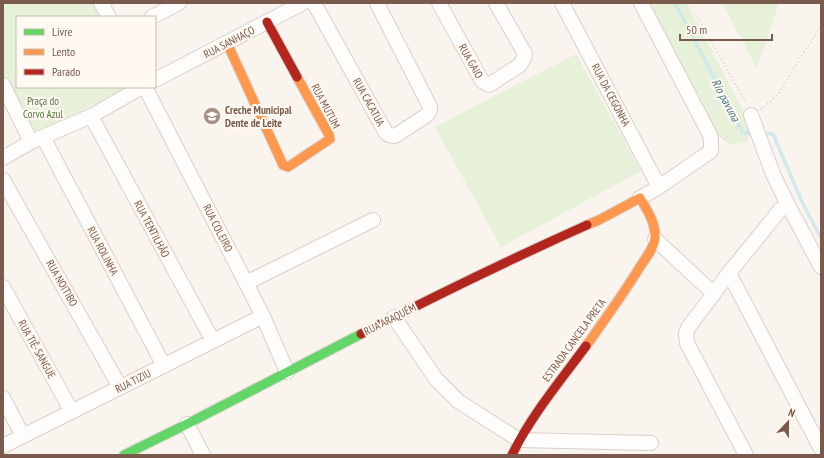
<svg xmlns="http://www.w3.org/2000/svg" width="824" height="458" font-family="'PT Sans Narrow',sans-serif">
<rect width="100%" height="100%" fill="#f9f4ee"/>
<path fill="#e7f0d9" d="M3 3H95L102 17H17V87H127L34 135 3 75Z
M647 3H687L749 122 750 135 746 142 730 145 719 136Z
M722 3H779L757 68Z
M576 54 641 171 501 247 435 127Z"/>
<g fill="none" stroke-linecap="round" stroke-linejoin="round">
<path stroke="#d0e9ea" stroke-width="3.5" d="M675 3 743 133H755
M761 133 773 134 803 204 821 238"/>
<defs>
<path id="street" d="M101 3 109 17
M314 3 386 133 389 135 395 136 427 115 430 110V107L377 3
M439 3 482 81 489 85 520 65 524 58 525 54 496 3
M562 3 659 187
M152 17 179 3
M155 80 303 3
M3 85 31 142
M145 87 246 283 263 316 287 372
M751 115 773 174 788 205 821 267
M91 116 213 341
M43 137 164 366
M3 158 31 142 91 116 142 87
M3 180 120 387
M640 198 659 187 711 151V140L710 135 641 3
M655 239 714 294
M729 273 821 449
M246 283 373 220
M3 287 72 412
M394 317 436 379 458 401 519 440 651 443
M3 398 23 436
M187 424 203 455
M3 446 263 316
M746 455 687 343 686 333 688 328 729 273 780 210 788 205"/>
<path id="fast" d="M124 455 187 424 361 334"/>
<path id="slow" d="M227 43 283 165 288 167 330 139 329 135 297 77
M586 346C604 321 622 296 638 270 644 260 654 249 655 238 656 223 647 210 640 198L599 220 587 225"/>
<path id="jam" d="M267 22 297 77
M361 334C435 296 511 259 587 225
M512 455C530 417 561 380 586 346"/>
</defs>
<use href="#street" stroke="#d8d0cb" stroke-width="16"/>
<use href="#fast" stroke="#d9d0ca" stroke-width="11"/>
<use href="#slow" stroke="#d9d0ca" stroke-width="11"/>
<use href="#jam" stroke="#d9d0ca" stroke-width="11"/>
<path stroke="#dbd3cf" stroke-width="2" stroke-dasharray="1 3" stroke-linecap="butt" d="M690 3 746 103
M761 109 771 101 780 92 801 56 821 27
M724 139 741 124"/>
<use href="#street" stroke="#fefdfc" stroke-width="14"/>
<use href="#fast" stroke="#63d668" stroke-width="9"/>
<use href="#slow" stroke="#ff974d" stroke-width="9"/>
<use href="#jam" stroke="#b3261e" stroke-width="9"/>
</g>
<defs>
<symbol id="school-disc" viewBox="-11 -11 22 22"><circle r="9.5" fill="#a69085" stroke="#fff9f1"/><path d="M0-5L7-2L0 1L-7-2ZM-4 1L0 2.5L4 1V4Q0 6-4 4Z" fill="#fff"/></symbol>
</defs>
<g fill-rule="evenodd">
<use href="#school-disc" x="202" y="106" width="20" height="20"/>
</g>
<g text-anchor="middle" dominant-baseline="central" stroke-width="4" stroke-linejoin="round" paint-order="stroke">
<g font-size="11" fill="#795a4c" stroke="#fff9f1">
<text transform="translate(229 42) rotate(-28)">RUA SANHAÇO</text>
<text transform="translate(471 61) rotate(60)">RUA GAIO</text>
<text transform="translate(611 95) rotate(62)">RUA DA CEGONHA</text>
<text transform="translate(369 102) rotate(61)">RUA CACATUA</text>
<text transform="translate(326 106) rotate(62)">RUA MUTUM</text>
<text transform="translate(218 228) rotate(63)">RUA COLEIRO</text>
<text transform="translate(152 229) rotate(62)">RUA TENTILHÃO</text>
<text transform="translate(103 251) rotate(62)">RUA ROLINHA</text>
<text transform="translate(62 283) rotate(60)">RUA NOITIBO</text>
<text transform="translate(390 319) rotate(-27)">RUA ARAQUÉM</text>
<text transform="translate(574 340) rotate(-54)">ESTRADA CANCELA PRETA</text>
<text transform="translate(37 349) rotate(61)">RUA TIÊ-SANGUE</text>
<text transform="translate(133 381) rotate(-27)">RUA TIZIU</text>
</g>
<g font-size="11" fill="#547941" stroke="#fff9f1">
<text x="43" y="101">Praça do<tspan x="43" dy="13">Corvo Azul</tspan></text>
</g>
<g font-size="11" font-weight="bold" fill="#795a4c" stroke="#fff9f1" text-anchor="start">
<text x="225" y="110">Creche Municipal<tspan x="225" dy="13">Dente de Leite</tspan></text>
</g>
<g font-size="12" font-style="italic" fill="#3f767e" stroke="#fff9f1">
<text transform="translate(726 100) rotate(62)">Rio pavuna</text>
</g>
</g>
<rect width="824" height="458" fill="none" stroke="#795a4c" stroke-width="8"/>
<rect x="16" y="16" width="140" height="72" fill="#fff9f1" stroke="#c9b9af"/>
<rect x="24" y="29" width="20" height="6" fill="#63d668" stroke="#c9b9af"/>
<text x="52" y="36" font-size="12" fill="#795a4c">Livre</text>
<rect x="24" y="49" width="20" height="6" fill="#ff974d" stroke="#c9b9af"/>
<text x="52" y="56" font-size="12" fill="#795a4c">Lento</text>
<rect x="24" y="69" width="20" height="6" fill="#b3261e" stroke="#c9b9af"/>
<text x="52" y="76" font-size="12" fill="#795a4c">Parado</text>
<g transform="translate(788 422) rotate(22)" stroke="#fff9f1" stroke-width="3" paint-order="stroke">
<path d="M0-3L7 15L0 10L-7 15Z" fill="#795a4c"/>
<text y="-6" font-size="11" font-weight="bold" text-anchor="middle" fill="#795a4c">N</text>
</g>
<path d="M680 34v6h92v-6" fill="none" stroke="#795a4c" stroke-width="2"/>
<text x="686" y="34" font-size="12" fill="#795a4c" stroke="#fff9f1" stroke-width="3" paint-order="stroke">50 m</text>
</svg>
